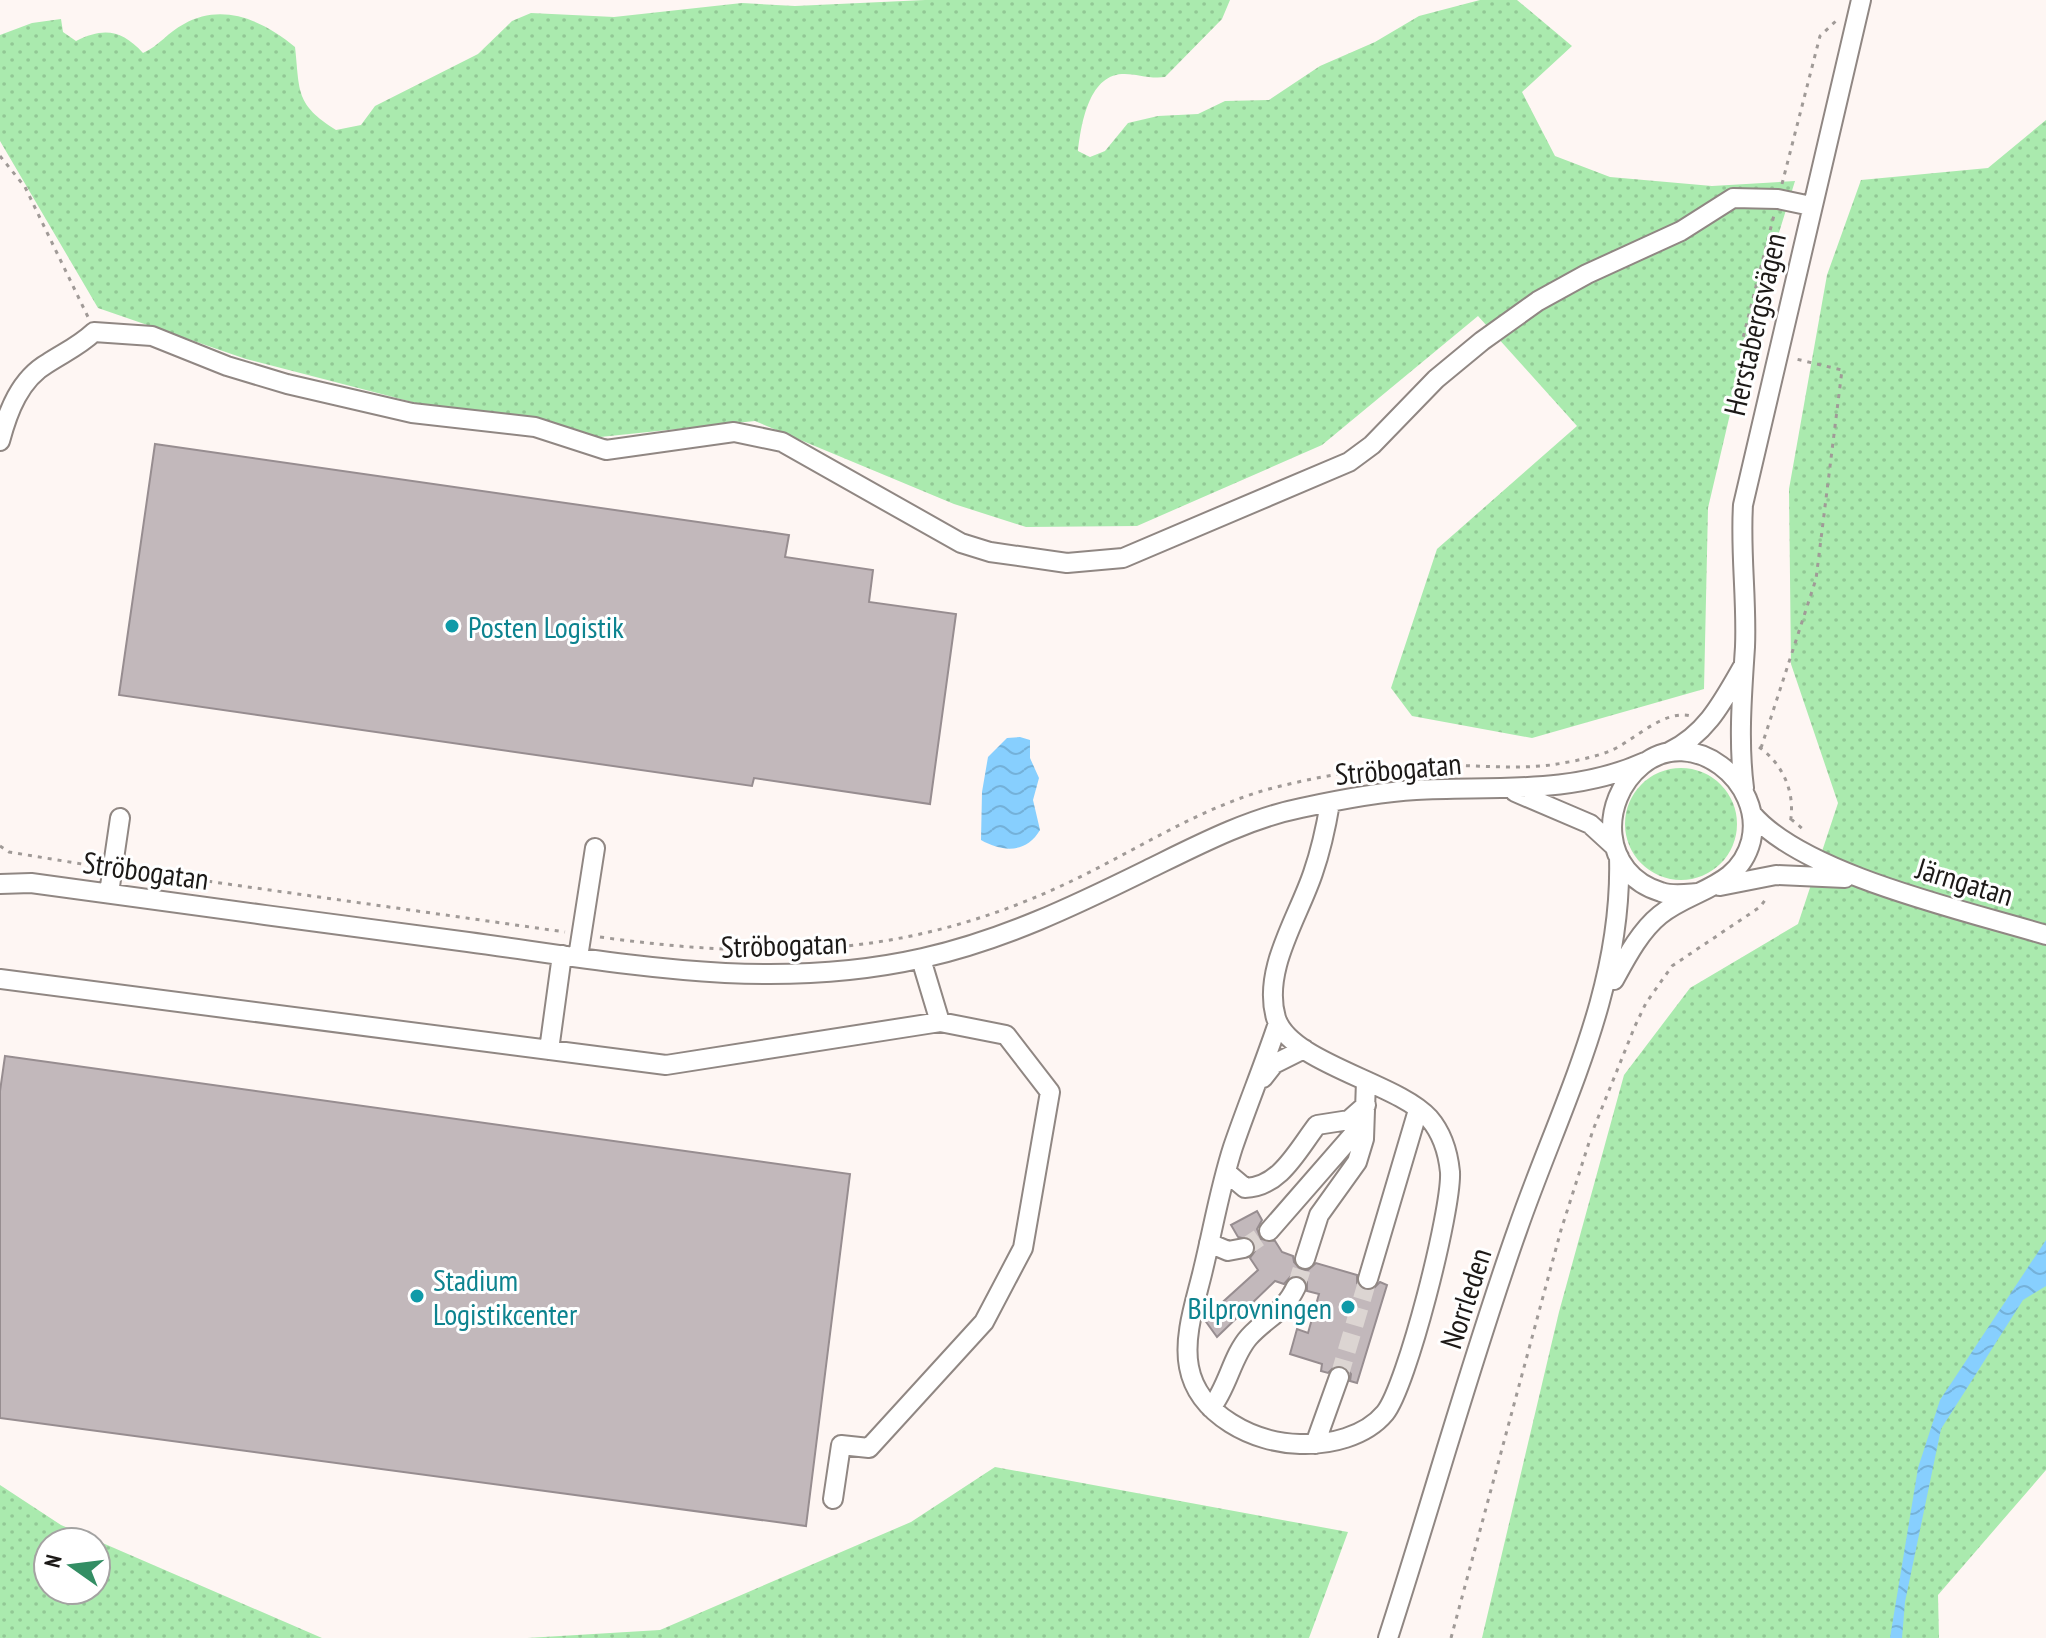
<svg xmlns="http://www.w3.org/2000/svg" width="2046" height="1638" font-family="'PT Sans Narrow',sans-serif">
<defs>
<pattern id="grass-dots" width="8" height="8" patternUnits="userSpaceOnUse" patternTransform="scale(2)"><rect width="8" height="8" fill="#aaeaae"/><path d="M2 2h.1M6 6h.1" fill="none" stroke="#92c895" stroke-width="1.8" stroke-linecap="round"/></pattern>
<pattern id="water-waves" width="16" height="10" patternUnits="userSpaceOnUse" patternTransform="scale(2)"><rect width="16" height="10" fill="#87cffe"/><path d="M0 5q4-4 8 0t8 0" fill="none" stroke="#74b1d9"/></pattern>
</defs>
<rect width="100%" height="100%" fill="#fef6f3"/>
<path fill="url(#grass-dots)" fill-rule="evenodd" d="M925 0H1230L1222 19 1165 77C1148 79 1134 73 1122 74 1088 76 1081 126 1078 151L1090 157 1105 151 1128 123 1158 116 1198 114 1225 101 1269 100 1320 66 1375 42 1419 16 1480 0H1517L1572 46 1522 92 1555 156 1610 177 1712 186 1795 181 1753 316 1708 508 1704 689 1532 738 1412 716 1391 688 1437 549 1577 426 1478 316 1322 445 1137 526 1026 527 954 504 755 421 600 437 470 417 246 359 98 308 0 141V35L32 23 61 19 63 32 76 41C104 27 122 30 143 53 159 46 168 32 184 24 223 2 264 21 295 47 300 92 295 104 336 130L361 125 375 106 478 54 512 21 531 13 614 17 742 3 795 6Z
M2046 120V1470L1938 1595 1939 1638H1482L1559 1312 1624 1075 1690 988 1798 924 1838 803 1791 664 1789 489 1827 275 1861 180 1988 168Z
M1625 824a56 56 0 1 1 112 0a56 56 0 1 1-112 0Z
M995 1467 1348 1532 1309 1638H527L660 1630 911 1522Z
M0 1485 61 1525 322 1638H0ZM48 1542H96V1590H48Z"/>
<path fill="url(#water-waves)" d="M1020 737 1030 740V758L1039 778 1033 800 1040 830C1026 854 1002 852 981 840L982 792 988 757 1007 738Z
M2046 1240V1286L2023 1300 1941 1429 1905 1602 1902 1638H1890L1918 1468 1940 1400Z"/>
<path fill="#c2b8bb" stroke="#978d90" stroke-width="2" d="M155 444 789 535 785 557 873 570 869 602 956 614 930 804 754 778 752 786 119 695Z
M5 1056 850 1174 806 1526 0 1418V1091Z
M1257 1211 1262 1220 1257 1229 1261 1239 1275 1241 1282 1252 1293 1256 1294 1262 1301 1270H1308L1316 1263 1357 1275V1283L1364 1290H1372L1380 1282 1387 1285 1357 1383 1350 1381 1351 1374 1344 1366 1336 1365 1328 1373 1321 1371 1322 1364 1290 1354 1297 1329 1308 1333 1319 1294 1307 1291V1282L1301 1276H1291L1284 1284 1275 1281 1217 1337 1204 1319 1258 1270 1250 1258 1255 1251 1254 1241 1238 1237 1231 1225Z"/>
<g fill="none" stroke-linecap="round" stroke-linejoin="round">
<path stroke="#dcd5d2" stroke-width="18" stroke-dasharray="18 9" stroke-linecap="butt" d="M1244 1248 1269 1231
M1296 1287 1305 1259
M1339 1377 1368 1279"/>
<defs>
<path id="minor" d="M0 441C8 411 20 379 48 363 65 352 79 346 94 332L152 336 227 366 287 384 412 413 535 427 606 450 734 432 782 442 961 543 990 552 1067 563 1123 558 1349 462 1372 445 1436 379 1482 341 1538 301 1587 274 1681 231 1733 198 1778 199 1811 206
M1669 752C1706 734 1722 703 1742 668
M1744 788C1738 741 1742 694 1745 647 1747 599 1740 552 1743 505L1861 0
M1515 792 1590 824 1614 846
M1752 814C1804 875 1967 911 2046 935
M0 884 31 883C177 903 322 923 468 942 622 963 768 993 923 958 1003 940 1074 906 1147 870 1196 846 1247 819 1301 808 1338 800 1378 792 1416 790 1494 786 1572 795 1645 762
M1720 886 1776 875 1845 878
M109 893 120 818
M578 957 595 848
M921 959 940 1022
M0 979 666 1065 940 1022 1006 1035 1050 1092 1023 1248 984 1322 869 1448 841 1445 833 1499
M1614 980C1626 958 1640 931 1660 915 1692 889 1739 888 1751 841 1765 782 1692 724 1642 765 1598 801 1601 874 1661 892 1672 896 1685 894 1697 893
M1278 1023C1264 1065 1247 1106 1233 1147 1220 1187 1213 1229 1203 1270 1196 1300 1183 1336 1189 1367 1198 1415 1254 1443 1300 1444 1329 1445 1365 1437 1385 1413 1407 1386 1452 1209 1450 1172 1448 1152 1442 1133 1429 1118 1398 1083 1290 1063 1276 1018 1262 970 1298 918 1313 873 1321 850 1326 827 1330 803
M549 1050 562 955
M1263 1078 1274 1064 1304 1049
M1226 1172 1245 1188C1280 1187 1297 1151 1317 1125L1349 1120 1366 1105
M1269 1231 1358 1129 1363 1115
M1209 1243 1228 1251 1244 1248
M1305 1259 1319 1215 1357 1162 1364 1139 1366 1081
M1368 1279 1418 1110
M1211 1408C1228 1387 1232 1356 1249 1337 1267 1317 1283 1314 1296 1287
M1315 1444 1339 1377
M1388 1638C1432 1502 1470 1363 1518 1228 1561 1105 1623 991 1619 857"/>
</defs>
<use href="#minor" stroke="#908783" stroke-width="22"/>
<path stroke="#a09a97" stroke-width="3" stroke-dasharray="4 6" stroke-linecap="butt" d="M0 156 25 187 88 317
M1782 184 1820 36 1837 20
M1761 351 1741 346 1774 215
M1759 747C1784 765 1796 794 1790 824
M1761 748 1816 579 1842 370 1796 359
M1791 819 1804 830
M0 846 9 852 94 866
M129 870 565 932
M600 937C767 960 905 958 1061 886 1129 855 1196 809 1269 789 1319 776 1372 767 1424 765 1466 764 1509 770 1551 765 1570 762 1592 758 1610 751 1634 741 1663 709 1691 716
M1451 1638 1561 1230 1593 1130 1635 1026 1646 1003 1672 966 1760 907 1768 896"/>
<use href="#minor" stroke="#fff" stroke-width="18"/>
</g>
<g fill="#0f9aa8" stroke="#fff" stroke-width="3">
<circle cx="452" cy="626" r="8"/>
<circle cx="417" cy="1296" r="8"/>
<circle cx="1348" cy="1307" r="8"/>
</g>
<g text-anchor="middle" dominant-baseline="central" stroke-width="6" stroke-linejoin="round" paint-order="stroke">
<g font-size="30" fill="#1c1917" stroke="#fff">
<text transform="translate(1754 324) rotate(-77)">Herstabergsvägen</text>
<text transform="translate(1398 768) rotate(-5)">Ströbogatan</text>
<text transform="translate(146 870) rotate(8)">Ströbogatan</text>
<text transform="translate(1965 881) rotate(17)">Järngatan</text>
<text transform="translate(784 944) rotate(-2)">Ströbogatan</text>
<text transform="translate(1465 1298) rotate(-72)">Norrleden</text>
</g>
<g font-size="30" fill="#0d838f" stroke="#fff" text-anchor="start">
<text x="468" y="626">Posten Logistik</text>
<text x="433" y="1279">Stadium<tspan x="433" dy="34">Logistikcenter</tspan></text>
<text x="1332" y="1307" text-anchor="end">Bilprovningen</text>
</g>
</g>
<g transform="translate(72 1566) rotate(284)"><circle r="38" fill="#ffffff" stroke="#a4a3a2" stroke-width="2"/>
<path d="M0-6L14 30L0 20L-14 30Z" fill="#338e64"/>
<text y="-12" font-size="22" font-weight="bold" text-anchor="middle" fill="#1c1917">N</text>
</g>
</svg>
